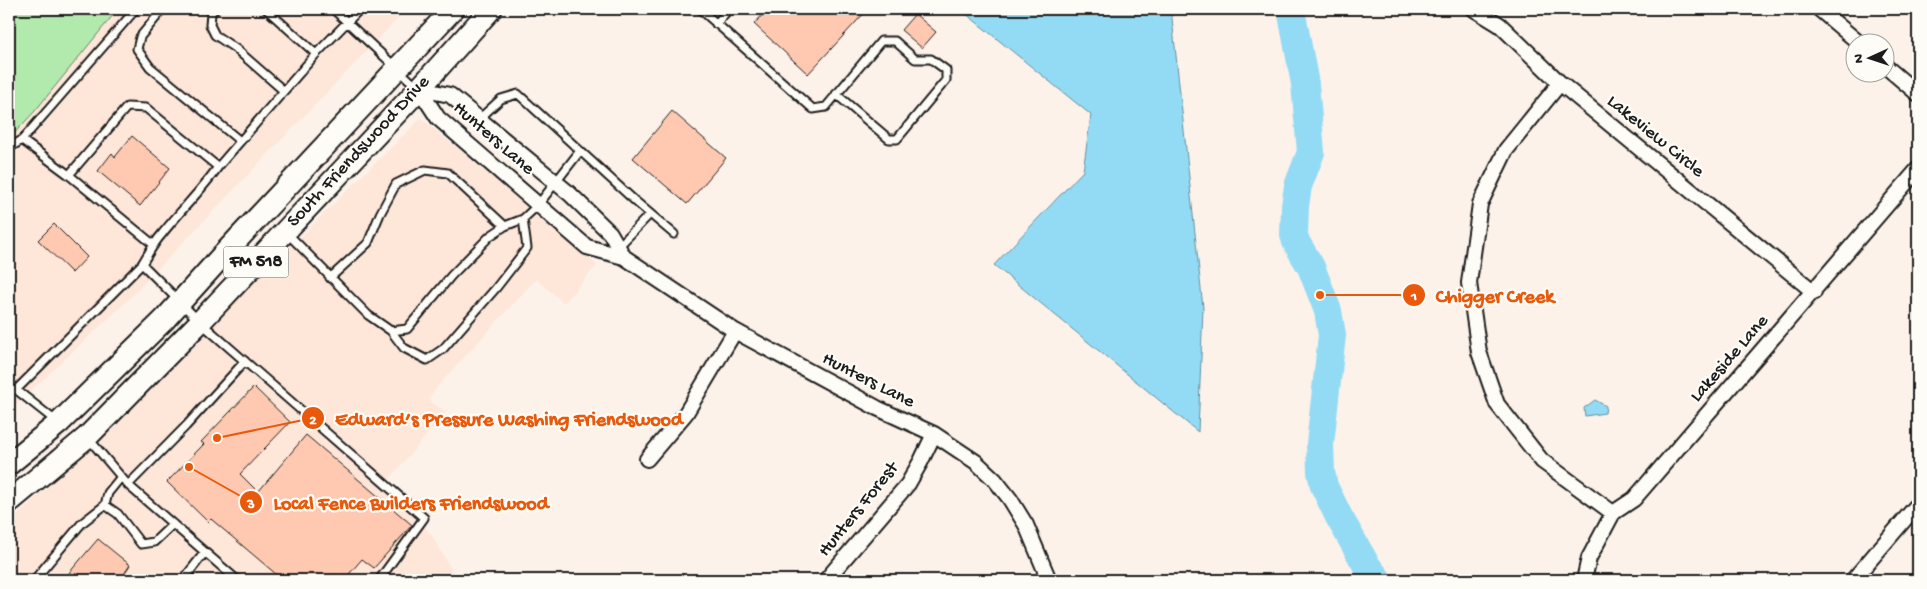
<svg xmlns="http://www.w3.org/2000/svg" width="1927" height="589" font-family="'Gochi Hand',sans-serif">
<rect width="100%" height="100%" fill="#fdf2e9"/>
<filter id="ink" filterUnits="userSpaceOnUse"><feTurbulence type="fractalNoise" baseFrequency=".02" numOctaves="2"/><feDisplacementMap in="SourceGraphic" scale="10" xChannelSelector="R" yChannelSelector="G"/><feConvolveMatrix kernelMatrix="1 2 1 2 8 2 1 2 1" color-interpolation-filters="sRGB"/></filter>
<g filter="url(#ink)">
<path fill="#fee6d8" d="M118 9H407L125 303 9 411V139L35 111Z
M421 118 597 265 564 303 536 279 437 387 428 400 446 412 384 485 432 535 457 580H9V524Z"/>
<path fill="#b2e9ac" stroke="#678264" d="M9 9H118L35 111 9 139Z"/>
<path fill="#93dbf5" stroke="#638f9e" d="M962 9H1171L1203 308 1198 432 994 265 1083 171 1091 115 965 13Z
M1595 400 1606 406 1605 413 1585 416 1584 408Z"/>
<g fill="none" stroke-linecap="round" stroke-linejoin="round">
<path stroke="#93dbf5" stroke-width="28" d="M1291 9 1305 84 1311 152 1298 186 1295 206 1294 235 1296 242 1311 267 1328 311 1332 335 1320 444 1321 472 1324 486 1339 517 1367 566 1378 580"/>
</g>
<path fill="#ffc9b1" stroke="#1c1c1c" d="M768 9H868L808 74 754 24Z
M915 14 936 32 922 48 901 30Z
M672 111 726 158 687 204 633 158Z
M132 136 170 168 140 206 98 171 112 153 115 157Z
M54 224 87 257 72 273 38 240Z
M254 387 290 422 240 474 258 492 306 435 412 525 374 568 362 559 344 580H283L211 519 208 522 167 482 204 444 201 442Z
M98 539 130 565 120 580H63Z"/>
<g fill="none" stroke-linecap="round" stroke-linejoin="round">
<defs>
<path id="lane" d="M215 9 211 13 210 25 215 35 236 49 284 91
M266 9 316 54
M333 9 417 87
M700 9 813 109 826 107 881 41H895L915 59H931L946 70V80L897 139H889L836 94
M159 14 140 37 137 49 150 67 240 141
M716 24 729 9
M479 119 501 99 518 94 635 201 674 234
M22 140 136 9
M9 148 22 140 69 175
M218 167 316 54 360 9
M287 233 368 315 391 331 407 329 451 276 490 236 505 226 523 219 538 205 580 151
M154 245 69 175 127 107 146 108 218 167C201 191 180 211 162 234 154 243 148 254 142 264L200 322 424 518 379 580
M618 247 650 214
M330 278 368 243 380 214 396 184 425 170 448 173 505 226
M391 331 404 348 427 360 443 349 496 288 527 248 523 219
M9 384 57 422
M16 390 142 264
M89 439 128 485 237 580
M128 485 186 426 245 361
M105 505 108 493 121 477
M34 580 82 523 105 505 118 514 141 544 154 542 173 524
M183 580 205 552"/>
<path id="street" d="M1474 9 1500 25 1560 83 1814 292
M1819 9 1858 42
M1884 65 1918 94
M1560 83 1506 150 1480 204 1469 283 1479 352 1497 404 1542 461 1613 513
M419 89 438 118 587 247 624 257 735 331 877 408 934 434 976 462 995 480 1010 499 1026 525 1049 580
M419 89 450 95 479 119 570 194 610 233 624 257
M647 459 686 413 735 331
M826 580 908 484 921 461 934 434
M1584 580 1589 558 1613 513 1634 499 1918 169
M1853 580 1918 504"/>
<path id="primary" d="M9 464 59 423 164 320 220 258 453 9
M9 502 87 437 200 322 419 89 491 9"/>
</defs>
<use href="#lane" stroke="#1c1c1c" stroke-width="11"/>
<use href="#street" stroke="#1c1c1c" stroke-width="18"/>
<use href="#primary" stroke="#1c1c1c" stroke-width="25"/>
<use href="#lane" stroke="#fdfcf7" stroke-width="7"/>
<use href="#street" stroke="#fdfcf7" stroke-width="14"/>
<use href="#primary" stroke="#fdfcf7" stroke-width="21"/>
</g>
</g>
<g text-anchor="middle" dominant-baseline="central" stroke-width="4.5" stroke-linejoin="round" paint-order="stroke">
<rect fill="#fdfcf7" stroke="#605f5e" stroke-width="1" x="223.5" y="246.5" width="65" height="31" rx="4"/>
<g font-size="18" font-weight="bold" fill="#1c1c1c">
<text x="256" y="262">FM 518</text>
</g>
<g font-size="19" fill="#1c1c1c" stroke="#fdfcf7">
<text transform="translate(1655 137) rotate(39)">Lakeview Circle</text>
<text transform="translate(493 139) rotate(41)">Hunters Lane</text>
<text transform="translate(359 152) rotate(-47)">South Friendswood Drive</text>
<text transform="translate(1730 359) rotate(-49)">Lakeside Lane</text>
<text transform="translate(868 381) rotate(27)">Hunters Lane</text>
<text transform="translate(859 510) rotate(-51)">Hunters Forest</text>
</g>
</g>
<path fill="none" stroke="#e8590c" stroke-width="2" d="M1320 295L1414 295M217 438L313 418M189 467L251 502"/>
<g fill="#e8590c" stroke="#fdfcf7" stroke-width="2">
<circle cx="1320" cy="295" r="5"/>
<circle cx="217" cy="438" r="5"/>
<circle cx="189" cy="467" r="5"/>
<circle cx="1414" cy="295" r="12"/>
<circle cx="313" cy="418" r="12"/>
<circle cx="251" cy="502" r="12"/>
</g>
<g font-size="15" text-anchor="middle" font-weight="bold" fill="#fff">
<text x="1414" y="300">1</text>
<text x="313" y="424">2</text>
<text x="251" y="508">3</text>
</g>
<g font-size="20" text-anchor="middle" font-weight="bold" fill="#e8590c" stroke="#fdfcf7" stroke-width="4.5" stroke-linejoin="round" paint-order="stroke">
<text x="1495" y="302">Chigger Creek</text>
<text x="509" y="425">Edward’s Pressure Washing Friendswood</text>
<text x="411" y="509">Local Fence Builders Friendswood</text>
</g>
<rect width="1927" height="589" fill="none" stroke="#fdfcf7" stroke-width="30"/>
<rect x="15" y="15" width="1897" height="559" fill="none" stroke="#1c1c1c" stroke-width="2" filter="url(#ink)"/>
<g transform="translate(1870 58) rotate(267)"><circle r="24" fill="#fdfcf7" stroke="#a3a29f"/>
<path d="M0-4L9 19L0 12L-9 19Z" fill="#1c1c1c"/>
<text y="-8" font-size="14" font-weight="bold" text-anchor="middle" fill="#1c1c1c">N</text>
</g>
</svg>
